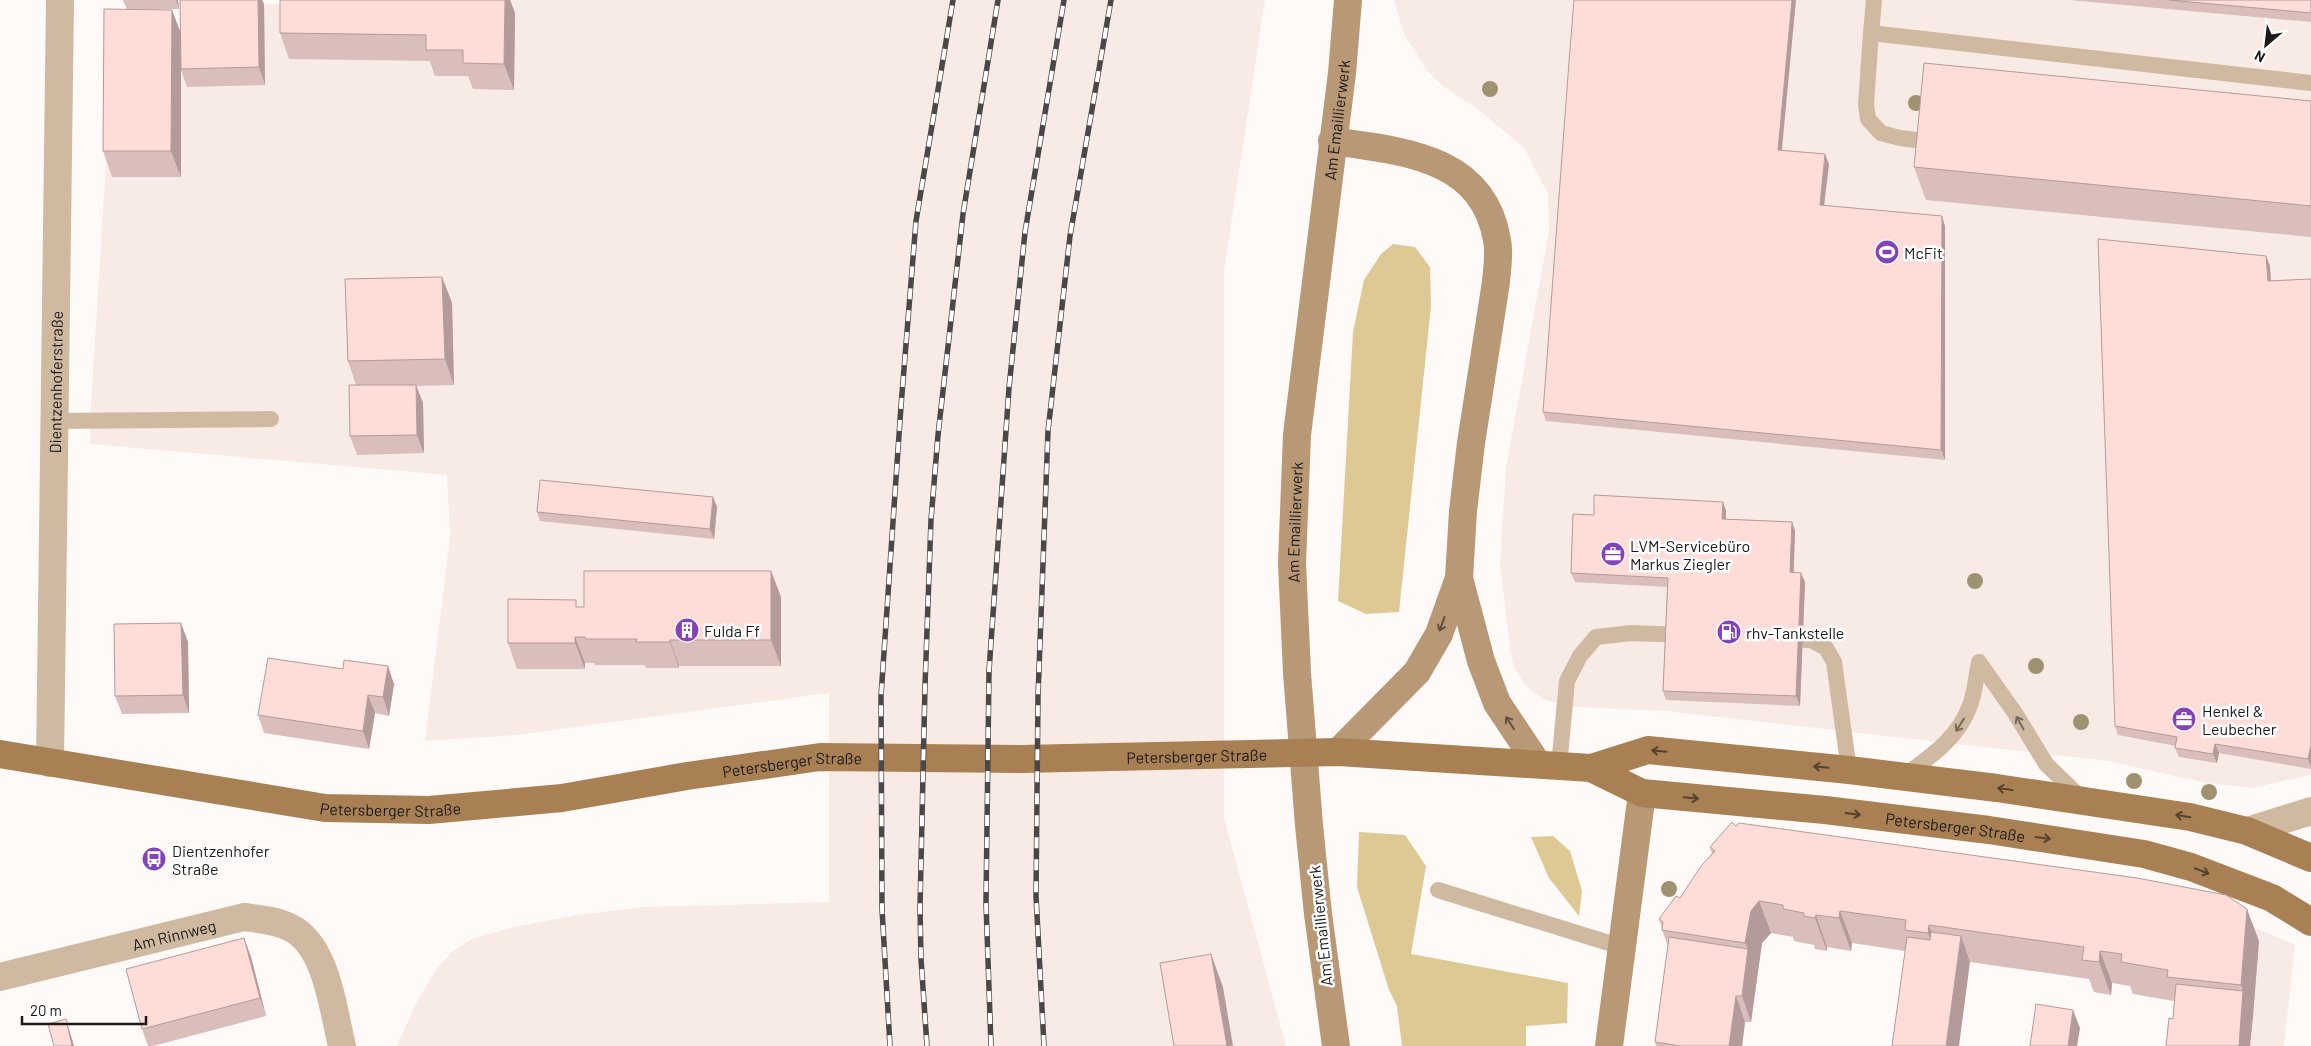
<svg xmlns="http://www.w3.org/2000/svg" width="2311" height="1046" font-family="Barlow,sans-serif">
<rect width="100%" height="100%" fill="#fffaf7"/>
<path fill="#f8ebe5" d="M470 0H1265L1224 271V818L1286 1046H397L415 1005 438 967 453 951 472 939 513 927 577 915 642 907 829 902V693L517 735 425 741 450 537 447 475 90 444V421L114 35 181 36 186 6Z
M1394 0H2311V775L2252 788 2206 783 2108 761 1665 711 1576 707 1544 700 1524 684 1513 664 1509 640 1500 564 1506 468 1549 231 1548 194 1524 148 1479 110 1444 87 1428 72 1404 34Z
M2248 924 2295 945 2284 1046H2172Z"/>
<path fill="#dec893" d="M1393 244 1415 247 1430 267 1431 306 1399 612 1366 614 1338 601 1353 332 1364 280 1381 254Z
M1359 832 1405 835 1426 866 1411 954 1568 983 1567 1023 1526 1026V1046H1402L1397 1006 1389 990 1357 887Z
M1553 836 1570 851 1582 891 1579 916 1549 878 1531 837Z"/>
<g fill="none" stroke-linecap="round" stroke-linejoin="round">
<path stroke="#cfb9a1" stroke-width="16" d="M1874 0 1871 33 2311 83
M1871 33 1866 104 1868 119 1881 133 1900 138 1931 142
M55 421 271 419
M1780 639 1811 640 1826 648 1834 662 1849 770
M1979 662 2015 713 2046 764 2081 798
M1559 766 1567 681 1580 656 1596 637 1631 633 1686 635
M1904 776C1930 757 1957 739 1969 708 1975 694 1976 677 1979 662
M1438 890 1622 947"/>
<g stroke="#cfb9a1" stroke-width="28">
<path id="s1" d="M50 763 60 0"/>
<path d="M2247 831 2311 811"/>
<path id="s2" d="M0 977 244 917C259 919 275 920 289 927 327 944 333 1010 342 1046"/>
</g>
<g stroke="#b99875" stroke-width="28">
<path d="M1332 141C1401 151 1483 156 1497 240 1500 254 1497 268 1496 282L1471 443 1463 511 1459 578 1439 634 1417 672 1338 752"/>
<path d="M1459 578 1481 661 1497 703 1537 763"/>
<path id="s3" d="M1336 1046 1318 914 1309 825 1297 673 1292 563 1297 435 1342 73 1348 0"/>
<path d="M1609 1046 1642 793"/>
</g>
<g stroke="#a98054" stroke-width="28">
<path id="s4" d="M0 754 325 808 429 810 562 798 687 776 820 757 1021 759 1338 752 1591 768 1648 750 1849 770 1997 788 2190 817 2247 831 2311 858"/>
<path id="s5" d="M1591 768 1642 793 1825 810 1989 830 2144 854 2191 867 2272 898 2311 922"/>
</g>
<defs>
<path id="rail" d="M890 1046 882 909 881 696 901 406 916 221 953 0
M927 1046 921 959 920 908 925 686 931 520 938 435 963 214 998 0
M991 1046 986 903 989 671 1009 388 1025 232 1064 0
M1044 1046 1036 896 1038 696 1048 431 1070 236 1111 0"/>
</defs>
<use href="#rail" stroke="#4a4847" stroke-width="5.5"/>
<use href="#rail" stroke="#fff" stroke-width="4" stroke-dasharray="11" stroke-linecap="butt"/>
</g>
<g fill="#9f9271">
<circle cx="1490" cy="89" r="8"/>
<circle cx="1916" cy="103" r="8"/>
<circle cx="1975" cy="581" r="8"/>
<circle cx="2036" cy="666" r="8"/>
<circle cx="2081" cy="722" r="8"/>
<circle cx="2134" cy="781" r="8"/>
<circle cx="2209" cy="792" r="8"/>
<circle cx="1669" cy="889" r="8"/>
</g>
<path fill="#dabebb" d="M123 0H178L179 9 129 10 180 33V0H262L264 4 265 85 187 87 181 70V177H112L103 151 127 10Z
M2069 0H2311V22Z
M515 13 514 90 473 89 468 76H435L430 61 289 59 280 33Z
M2311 101V237L1926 200 1914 167Z
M1782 150 1829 164 1824 205 1945 226V460L1546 421 1543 412Z
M2266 256 2270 266 2271 281 2311 279V769L2219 753 2217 763 2179 757 2175 748 2176 746 2118 735 2115 726Z
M442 277 452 303 454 385 416 386 423 403 424 453 357 455 350 436 356 385 348 361Z
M713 497 717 507 714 539 540 521 537 512Z
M1723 502 1726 511V519L1792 522 1795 531 1794 572 1805 582 1800 706 1666 700 1663 691 1667 587 1575 582 1571 573 1594 515Z
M771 571 781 597V666H679V668H646L645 665H595L594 663H585V669H517L508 643 579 607H584Z
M188 642 189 713 122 714 115 696Z
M394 684 389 716 375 713 369 749 264 733 258 715Z
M1736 826 2259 941 2250 1046 2173 1019 2174 1001 2133 994 2130 986 2112 983 2111 995 2094 992 2089 979 1970 962 1905 951 1852 943 1851 951 1827 947V951L1815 949 1814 945 1794 941 1793 937 1771 933 1762 943 1751 1022H1745L1742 1046H1656L1655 1042 1668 946 1662 930V928L1659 919 1680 898 1712 853 1710 847Z
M244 938 251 957 266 1016 153 1046H148L142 1029Z"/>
<path fill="#b29b98" d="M176 0H178L179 9Z
M258 0H262L264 4 265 85 259 67Z
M505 0H510L515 13 514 90 504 64Z
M1792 0H1796L1781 159 1778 150Z
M172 10 182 36 181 69V177L171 151Z
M1825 154 1829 164 1823 214 1820 205Z
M1942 216 1945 226V460L1941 450Z
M2266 256 2270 266 2271 290 2268 281Z
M442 277 452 303 454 385 445 359Z
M416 385 423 403 424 453 417 435Z
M713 497 717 507 714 539 710 529Z
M1723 502 1726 511V529L1722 519Z
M1792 522 1795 531 1793 582 1790 572Z
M771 571 781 597V666L771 640Z
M1801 573 1805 582 1800 706 1796 696Z
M181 623 188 642 189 713 183 695Z
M575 637 585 663V669L575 643Z
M670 640 679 666V668L670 642Z
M388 666 394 684 389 716 383 697Z
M368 695 375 713 369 749 363 731Z
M2215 744 2219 753 2217 763 2213 754Z
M2311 745V767L2308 759Z
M1759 901 1771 933 1762 943 1751 1022 1742 996 1748 949 1745 943 1751 911Z
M2247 909 2259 941 2253 1017 2241 985Z
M1840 911 1852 943 1851 951 1839 918Z
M1816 915 1827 947V951L1815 918Z
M1929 925 1940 958V966L1928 933Z
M1961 936 1970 962 1959 1046H1946Z
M244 938 251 957 266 1016 260 998Z
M2100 951 2112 983 2111 995 2099 962Z
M1211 954 1223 987 1233 1046H1227Z
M2243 991 2253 1017 2250 1046H2239Z
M1736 996 1745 1022 1742 1046H1729Z
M2073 1010 2080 1028 2077 1046H2068Z
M66 1019 69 1029 74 1046H72Z"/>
<path fill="#feddd9" stroke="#b29b98" d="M180 0H258L259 67 181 69Z
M280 0H505L504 64 463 63V50H426V35L280 33Z
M1574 0H1792L1778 150 1825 154 1820 205 1942 216 1941 450 1543 412 1569 62Z
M2169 0H2311V13Z
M104 9 172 10 171 151H103Z
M1924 63 2311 101V206L1914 167Z
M2098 239 2266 256 2268 281 2311 279V745L2308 759 2215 744 2213 754 2175 748 2177 737 2115 726Z
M442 277 445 359 348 361 345 279Z
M349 385H416L417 435 350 436Z
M540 480 713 497 710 529 537 512Z
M1594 495 1723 502 1722 519 1792 522 1790 572 1801 573 1796 696 1663 691 1668 578 1571 573 1573 514 1594 515Z
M584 571H771V640H670V642H636L637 639H586L585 637H575V643H508V599L576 600V607H584Z
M181 623 183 695 115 696 114 624Z
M268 658 343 669 344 660 388 666 383 697 368 695 363 731 258 715Z
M1732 822 1736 826 1739 823 2137 878 2226 895 2247 909 2241 985 2167 977 2168 970 2121 962 2122 954 2100 951 2099 962 2082 960 2084 947 1929 925 1928 933 1905 930 1906 920 1840 911 1839 918 1816 915 1815 918 1804 916V913L1783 909V905L1759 901 1751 911 1745 943 1662 930 1663 922 1659 919 1676 896 1680 898 1701 866 1715 851 1710 847Z
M1931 932 1961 936 1946 1046H1892L1907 937 1930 940Z
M1669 937 1748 949 1742 996H1736L1729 1046H1681L1655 1042Z
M244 938 260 998 142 1029 126 969Z
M1211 954 1227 1046H1174L1160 963Z
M2176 984 2243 991 2239 1046H2166L2169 1018 2173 1019Z
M2036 1004 2073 1010 2068 1046H2030Z
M66 1019 72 1046H54L48 1024Z"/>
<defs><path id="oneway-shaft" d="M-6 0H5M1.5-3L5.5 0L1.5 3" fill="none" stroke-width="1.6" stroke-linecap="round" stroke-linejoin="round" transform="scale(1.25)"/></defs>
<g stroke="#625242">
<use href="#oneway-shaft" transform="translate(1442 624) rotate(110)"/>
<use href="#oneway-shaft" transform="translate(1510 723) rotate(-123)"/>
</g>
<g stroke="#75695d">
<use href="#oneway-shaft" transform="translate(2020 723) rotate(-119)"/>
<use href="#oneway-shaft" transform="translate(1960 725) rotate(122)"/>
</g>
<g stroke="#544231">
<use href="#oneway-shaft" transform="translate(1659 751) rotate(-175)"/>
<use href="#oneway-shaft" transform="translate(1821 767) rotate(-175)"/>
<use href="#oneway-shaft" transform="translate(2005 789) rotate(-172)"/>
<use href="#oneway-shaft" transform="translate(1691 798) rotate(5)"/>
<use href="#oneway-shaft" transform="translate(1853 814) rotate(7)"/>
<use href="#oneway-shaft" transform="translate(2183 816) rotate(-171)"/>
<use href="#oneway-shaft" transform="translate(2043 838) rotate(8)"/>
<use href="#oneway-shaft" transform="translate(2202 871) rotate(21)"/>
</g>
<defs>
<symbol id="stadium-disc" viewBox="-11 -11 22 22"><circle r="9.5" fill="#8444b9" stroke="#fff"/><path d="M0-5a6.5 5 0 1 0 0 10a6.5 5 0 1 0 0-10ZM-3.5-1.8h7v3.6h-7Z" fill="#fff"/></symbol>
<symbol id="office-disc" viewBox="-11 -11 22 22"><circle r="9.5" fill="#8444b9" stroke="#fff"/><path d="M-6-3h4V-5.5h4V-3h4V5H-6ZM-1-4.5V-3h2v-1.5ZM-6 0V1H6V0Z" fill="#fff"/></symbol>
<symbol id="building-disc" viewBox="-11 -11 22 22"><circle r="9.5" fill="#8444b9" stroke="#fff"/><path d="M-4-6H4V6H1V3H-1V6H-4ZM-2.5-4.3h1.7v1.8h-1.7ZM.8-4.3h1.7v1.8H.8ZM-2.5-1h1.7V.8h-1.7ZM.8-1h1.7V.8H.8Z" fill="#fff"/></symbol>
<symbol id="fuel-disc" viewBox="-11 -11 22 22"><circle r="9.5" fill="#8444b9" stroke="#fff"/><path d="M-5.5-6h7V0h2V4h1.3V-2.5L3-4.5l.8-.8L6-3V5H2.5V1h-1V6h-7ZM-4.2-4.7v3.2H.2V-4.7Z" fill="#fff"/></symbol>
<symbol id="bus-disc" viewBox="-11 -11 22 22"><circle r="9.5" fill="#8444b9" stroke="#fff"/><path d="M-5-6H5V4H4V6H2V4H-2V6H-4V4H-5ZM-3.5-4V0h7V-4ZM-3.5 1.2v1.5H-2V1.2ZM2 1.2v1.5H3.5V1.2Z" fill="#fff"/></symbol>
</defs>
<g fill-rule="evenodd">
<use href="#stadium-disc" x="1873" y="238" width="28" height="28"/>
<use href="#office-disc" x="1599" y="540" width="28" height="28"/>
<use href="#building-disc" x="673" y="616" width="28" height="28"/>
<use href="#fuel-disc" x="1715" y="618" width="28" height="28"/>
<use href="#office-disc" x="2170" y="705" width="28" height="28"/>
<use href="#bus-disc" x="140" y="845" width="28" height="28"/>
</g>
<g text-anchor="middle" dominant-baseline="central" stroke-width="5" stroke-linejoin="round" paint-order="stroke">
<g font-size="16" fill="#1b1919" stroke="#fff">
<text stroke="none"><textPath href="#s3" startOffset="931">Am Emaillierwerk</textPath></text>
<text stroke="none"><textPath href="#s1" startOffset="381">Dientzenhoferstraße</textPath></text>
<text stroke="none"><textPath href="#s3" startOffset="526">Am Emaillierwerk</textPath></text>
<text stroke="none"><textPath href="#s4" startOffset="1205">Petersberger Straße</textPath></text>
<text stroke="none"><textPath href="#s4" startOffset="800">Petersberger Straße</textPath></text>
<text stroke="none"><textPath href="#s4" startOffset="395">Petersberger Straße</textPath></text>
<text stroke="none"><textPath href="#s5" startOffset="372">Petersberger Straße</textPath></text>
<text transform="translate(1320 926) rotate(-96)">Am Emaillierwerk</text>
<text stroke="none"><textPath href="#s2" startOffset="179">Am Rinnweg</textPath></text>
</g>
<g font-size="16" fill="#1b1919" stroke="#fff" text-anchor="start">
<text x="1904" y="252">McFit</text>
<text x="1630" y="545">LVM-Servicebüro<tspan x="1630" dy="18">Markus Ziegler</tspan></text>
<text x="704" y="630">Fulda Ff</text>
<text x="1746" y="632">rhv-Tankstelle</text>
<text x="2202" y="710">Henkel &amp;<tspan x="2202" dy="18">Leubecher</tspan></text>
<text x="172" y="850">Dientzenhofer<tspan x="172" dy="18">Straße</tspan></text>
</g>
</g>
<g transform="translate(2266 45) rotate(208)" stroke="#ffffff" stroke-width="4" paint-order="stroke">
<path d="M0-4L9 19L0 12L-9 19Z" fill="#1b1919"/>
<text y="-8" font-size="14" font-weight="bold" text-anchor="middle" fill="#1b1919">N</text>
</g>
<path d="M22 1016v8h124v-8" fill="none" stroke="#1b1919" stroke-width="2.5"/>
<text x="30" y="1016" font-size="15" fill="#1b1919" stroke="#ffffff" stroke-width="4" paint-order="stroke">20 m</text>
</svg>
